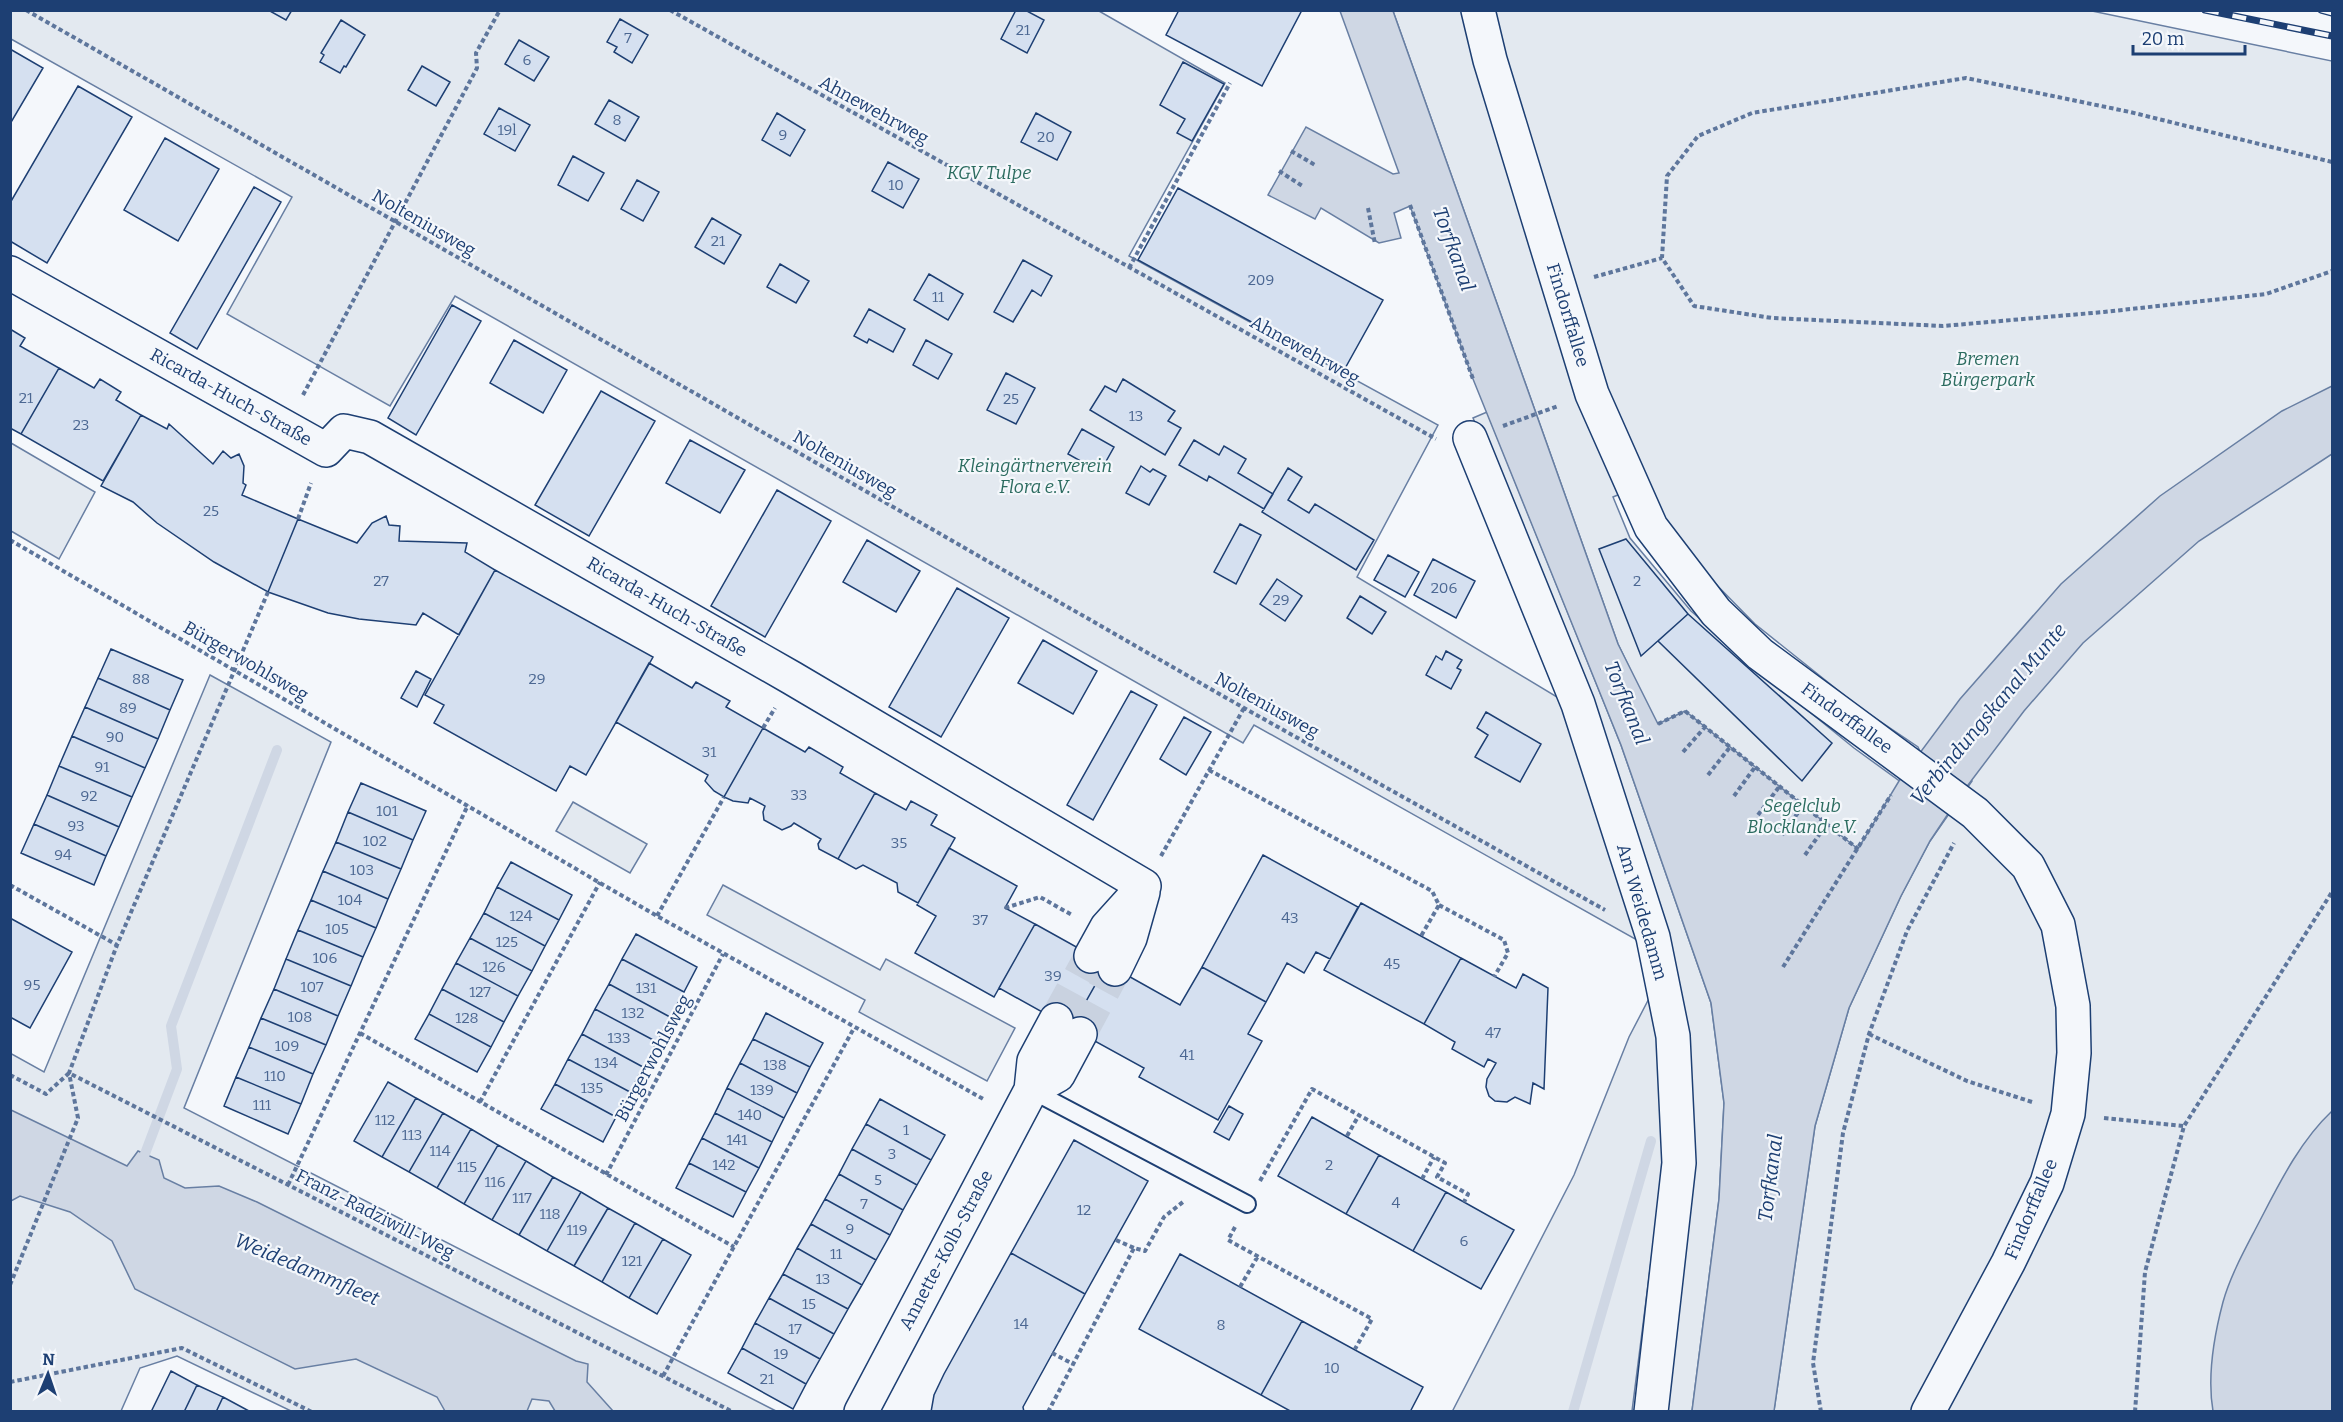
<svg xmlns="http://www.w3.org/2000/svg" width="2343" height="1422" font-family="Bitter,serif">
<rect width="100%" height="100%" fill="#f4f7fb"/>
<path fill="#e3e9f0" stroke="#687fa3" stroke-width="1.5" d="M11 10 1099 11 1225 83 1129 256 1438 425 1357 577 1572 706 1644 944 1254 725 1243 743 455 296 390 406 227 314 292 197 11 39Z
M1393 11H2092L2332 61V1411H1774L1815 1126 1849 1008 1901 896 1930 841 1972 781 1923 758 1918 747 1859 707 1755 624 1699 567 1637 487 1613 497 1630 538 1691 611 1779 687 1854 748 1916 793 1792 1007 1618 644Z
M1487 412 1621 745 1711 1003 1724 1103 1719 1199 1692 1411H1659L1687 1049 1521 532 1473 418Z
M11 443 95 492 59 559 11 531Z
M210 675 331 742 184 1108 776 1411H291L177 1356 140 1368 121 1411H11L10 1053 44 1072Z
M573 802 647 844 630 873 556 831Z
M723 885 880 970 886 959 1015 1028 987 1081 859 1012 865 1000 707 915Z
M1655 987 1664 1159 1632 1411 1452 1412 1574 1175 1629 1037Z"/>
<path fill="#cfd7e4" stroke="#687fa3" stroke-width="1.5" d="M1340 11H1393L1618 644 1658 724 1685 711 1858 849 1899 781 1960 699 2061 584 2160 496 2282 411 2332 386V454L2199 541 2083 643 2024 711 1962 793 1930 841 1901 896 1849 1008 1815 1126 1774 1411H1692L1719 1199 1724 1103 1711 1003 1621 745 1473 379 1410 206 1394 213 1401 238 1379 243 1321 208 1315 219 1268 195 1306 127 1393 174 1399 173Z
M11 1110 127 1166 138 1151 159 1160 164 1178 185 1188 219 1186 257 1202 576 1361 588 1364 587 1382 613 1411H555L549 1401 532 1399 527 1411H445L437 1397 356 1359 295 1369 135 1289 112 1241 70 1212 20 1196 11 1201Z
M2332 1111V1411H2213C2207 1376 2214 1336 2223 1302 2230 1277 2243 1253 2255 1230 2277 1188 2298 1143 2332 1111Z"/>
<g fill="none" stroke-linecap="round" stroke-linejoin="round">
<path stroke="#cfd7e4" stroke-width="10" d="M140 1167 177 1069 171 1026 277 750
M1573 1412 1651 1141"/>
</g>
<path fill="#d5e0f0" stroke="#1d3f73" stroke-width="1.5" d="M268 10H292L286 20Z
M1016 10H1025L1044 20 1027 53 1001 39Z
M1179 10H1302L1262 86 1166 35Z
M620 19 648 35 632 63 614 52 617 47 607 42Z
M341 20 365 35 346 67 344 66 340 73 320 62 324 55 321 53Z
M519 40 549 57 534 81 505 64Z
M10 49 43 68 10 124Z
M1183 62 1224 84 1192 141 1177 133 1185 119 1160 105Z
M422 66 450 82 436 106 408 90Z
M78 86 132 117 47 263 10 241V203Z
M609 100 639 117 625 141 595 124Z
M499 108 530 125 515 151 484 134Z
M777 113 805 130 790 156 762 140Z
M1036 113 1071 132 1057 160 1021 142Z
M165 138 219 169 178 241 124 210Z
M573 156 604 173 588 201 558 185Z
M888 162 919 179 903 208 872 191Z
M637 180 659 192 643 221 621 209Z
M254 187 281 202 197 349 170 333Z
M1178 188 1383 300 1343 372 1138 260Z
M712 218 741 235 724 264 695 247Z
M1023 260 1052 276 1041 296 1032 290 1013 322 994 312Z
M780 264 809 281 796 303 767 287Z
M929 274 963 294 948 320 914 300Z
M452 305 481 321 416 435 388 418Z
M869 309 905 329 893 352 869 339 867 343 854 336Z
M10 329 25 338 20 346 59 368 21 434 10 428Z
M514 340 567 370 543 413 490 383Z
M926 340 952 354 938 379 913 365Z
M59 368 94 388 100 379 121 392 116 400 141 415 103 481 21 434Z
M1006 373 1035 388 1016 424 987 410Z
M1123 379 1175 411 1168 421 1181 428 1165 455 1090 410 1105 386 1116 392Z
M601 391 655 421 589 536 535 505Z
M141 415 167 429 169 424 213 464 223 451 231 458 239 454 244 466 243 483 246 485 242 495 298 519 268 592 214 562 157 523 133 502 101 486Z
M1082 429 1114 447 1100 472 1068 454Z
M690 440 745 470 720 513 666 483Z
M1194 440 1219 455 1224 446 1246 459 1238 473 1273 494 1264 509 1209 476 1207 481 1179 465Z
M1141 466 1150 472 1153 469 1166 476 1149 505 1126 493Z
M1288 468 1302 477 1288 500 1309 513 1315 504 1374 540 1356 570 1262 512Z
M777 490 831 521 765 637 711 606Z
M386 516 389 525 400 526 399 541 467 543 465 552 495 570 459 635 423 613 416 625 359 619 328 613 268 592 298 519 357 543 372 523Z
M1240 524 1261 535 1236 584 1214 572Z
M1626 539 1688 614 1641 656 1599 549Z
M867 540 920 571 896 612 843 582Z
M1388 555 1419 572 1405 597 1374 580Z
M1433 559 1475 581 1456 618 1414 595Z
M495 570 653 657 586 775 570 766 556 791 434 723 444 705 425 695Z
M1277 579 1302 596 1285 621 1260 604Z
M957 588 1009 618 941 737 889 707Z
M1360 596 1386 612 1372 634 1347 618Z
M1688 614 1832 743 1802 781 1658 641Z
M1043 640 1097 671 1073 714 1018 683Z
M111 649 183 680 170 710 98 678Z
M1446 651 1462 660 1457 668 1461 670 1451 689 1426 675 1436 656 1442 660Z
M649 663 692 688 696 682 730 701 726 707 763 728 724 797 714 791 705 781 708 775 616 722Z
M416 671 431 679 417 707 401 698Z
M98 678 170 710 158 739 85 707Z
M1131 691 1157 705 1093 820 1067 805Z
M85 707 158 739 145 768 72 736Z
M1486 712 1541 744 1520 782 1475 757 1488 735 1477 728Z
M1184 717 1211 732 1186 775 1160 759Z
M763 728 805 752 809 747 843 767 840 773 875 793 838 859 819 849 818 844 821 839 794 823 791 826 782 830 764 820 763 812 765 806 750 798 748 803 733 801 724 797Z
M72 736 145 768 132 797 59 766Z
M59 766 132 797 119 827 47 795Z
M361 783 426 811 413 840 348 812Z
M875 793 906 810 911 801 937 815 931 825 955 838 918 903 898 892 897 883 863 865 856 869 838 859Z
M47 795 119 827 106 856 34 824Z
M348 812 413 840 401 869 336 842Z
M34 824 106 856 94 885 21 853Z
M336 842 401 869 388 899 323 871Z
M949 848 1017 886 1005 908 1035 924 994 997 915 953 936 916 917 905Z
M1263 855 1358 907 1330 959 1316 952 1304 973 1287 963 1266 1002 1202 967Z
M511 862 572 895 559 920 497 887Z
M323 871 388 899 376 928 311 900Z
M497 887 559 920 545 946 484 913Z
M311 900 376 928 363 957 298 930Z
M1361 903 1461 958 1424 1024 1324 970Z
M484 913 545 946 532 971 470 938Z
M10 918 72 952 30 1028 10 1017Z
M1035 924 1107 964 1071 1028 999 988Z
M298 930 363 957 351 986 286 959Z
M636 934 697 967 684 992 622 959Z
M470 938 532 971 518 996 456 963Z
M1461 958 1516 988 1523 974 1548 988 1544 1089 1533 1083 1530 1104 1515 1097 1507 1102 1495 1101 1489 1096 1486 1087 1487 1079 1496 1063 1488 1059 1484 1067 1452 1049 1455 1042 1424 1024Z
M286 959 351 986 338 1016 274 989Z
M622 959 684 992 670 1017 609 984Z
M456 963 518 996 504 1022 442 989Z
M1107 964 1180 1005 1202 967 1266 1002 1248 1034 1262 1041 1218 1120 1139 1077 1144 1068 1071 1028Z
M609 984 670 1017 657 1042 595 1009Z
M274 989 338 1016 326 1045 261 1018Z
M442 989 504 1022 491 1047 429 1014Z
M595 1009 657 1042 643 1067 582 1034Z
M766 1013 823 1043 810 1067 753 1039Z
M429 1014 491 1047 477 1072 415 1039Z
M261 1018 326 1045 313 1074 249 1047Z
M582 1034 643 1067 630 1092 568 1059Z
M753 1039 810 1067 797 1093 740 1063Z
M249 1047 313 1074 301 1104 236 1077Z
M568 1059 630 1092 616 1117 555 1084Z
M740 1063 797 1093 784 1118 727 1088Z
M236 1077 301 1104 288 1134 224 1106Z
M388 1082 416 1098 382 1157 354 1141Z
M555 1084 616 1117 603 1142 541 1109Z
M727 1088 784 1118 772 1142 715 1113Z
M416 1098 443 1113 409 1172 382 1157Z
M880 1099 945 1135 931 1160 866 1124Z
M1229 1106 1243 1114 1229 1140 1214 1132Z
M443 1113 471 1129 437 1188 409 1172Z
M715 1113 772 1142 759 1168 702 1138Z
M1312 1117 1379 1155 1346 1214 1278 1176Z
M866 1124 931 1160 917 1185 852 1149Z
M471 1129 498 1145 464 1204 437 1188Z
M702 1138 759 1168 746 1192 689 1163Z
M1074 1140 1148 1181 1085 1294 1011 1253Z
M498 1145 526 1161 492 1220 464 1204Z
M852 1149 917 1185 903 1210 839 1174Z
M1379 1155 1446 1192 1413 1251 1346 1214Z
M526 1161 553 1177 519 1235 492 1220Z
M689 1163 746 1192 733 1217 676 1188Z
M839 1174 903 1210 890 1235 825 1199Z
M553 1177 581 1192 547 1251 519 1235Z
M581 1192 608 1208 574 1266 547 1251Z
M1446 1192 1514 1230 1481 1289 1413 1251Z
M825 1199 890 1235 876 1260 811 1224Z
M608 1208 635 1223 602 1282 574 1266Z
M635 1223 663 1239 629 1298 602 1282Z
M811 1224 876 1260 862 1285 797 1248Z
M663 1239 691 1255 657 1314 629 1298Z
M797 1248 862 1285 848 1309 783 1274Z
M1011 1253 1085 1294 1023 1407 1024 1412H931L934 1395 944 1374Z
M1180 1254 1302 1321 1261 1395 1139 1329Z
M783 1274 848 1309 834 1334 769 1298Z
M769 1298 834 1334 820 1359 755 1323Z
M1302 1321 1423 1387 1410 1412H1292L1261 1395Z
M755 1323 820 1359 806 1384 742 1348Z
M742 1348 806 1384 793 1409 728 1373Z
M171 1371 197 1385 184 1412H151Z
M197 1385 223 1397 216 1412H184Z
M223 1397 249 1411V1412H216Z"/>
<g fill="none" stroke-linecap="round" stroke-linejoin="round">
<path stroke="#c9d2e0" stroke-width="33" stroke-dasharray="33 16" stroke-linecap="butt" d="M1056 1020 1091 956
M1080 1034 1115 969"/>
<defs>
<path id="service" d="M1031 1090 1247 1204"/>
<path id="minor" d="M1478 10 1490 60 1592 394 1651 527 1716 612 1760 654 1975 813 2028 866 2058 925 2073 1006 2074 1053 2068 1114 2047 1183 2008 1263 1928 1412
M10 273 326 450 344 431 370 437 792 678 1144 886
M1470 438 1578 704 1653 937 1673 1036 1679 1163 1651 1412
M1091 956 1107 927 1144 886
M1115 969 1130 938 1143 892
M1031 1090 1058 1075 1080 1034
M861 1412 1031 1090 1034 1061 1056 1020"/>
</defs>
<use href="#service" stroke="#1d3f73" stroke-width="20"/>
<use href="#minor" stroke="#1d3f73" stroke-width="36"/>
<path stroke="#5e769c" stroke-width="4" stroke-dasharray="4.5 3" stroke-linecap="butt" d="M26 10 1244 708 1605 910
M670 10 1436 439
M1291 151 1315 165
M2332 162 2130 112 1966 78 1752 113 1698 136 1667 176 1662 258 1694 306 1772 318 1943 326 2104 312 2266 294 2332 271
M1279 171 1304 187
M1410 205 1473 379
M1368 208 1375 244
M1129 268 1230 83
M1594 277 1662 258
M303 395 477 68 476 53 500 10
M1503 426 1558 406
M298 519 311 483
M10 540 657 916 985 1100
M1658 724 1685 711 1858 849
M763 728 775 708
M1683 752 1705 727
M1209 770 1432 891 1439 905 1421 936
M1708 775 1730 747
M1734 796 1755 767
M1758 815 1779 787
M1782 835 1802 807
M1805 855 1826 825
M1161 856 1244 708
M10 885 117 945
M1439 905 1504 940 1508 953 1494 977
M1005 908 1040 897 1072 915
M657 916 724 797
M1783 967 1891 795
M360 1033 734 1247
M1869 1034 1967 1081 2032 1102
M10 1075 46 1094 69 1073 733 1412
M480 1102 600 882
M2104 1118 2184 1126
M1347 1136 1359 1115
M606 1175 723 954
M1422 1179 1434 1157
M1260 1181 1312 1089 1445 1163 1437 1177 1468 1194 1464 1202
M288 1185 468 805
M1235 1227 1228 1240 1372 1319 1355 1349
M1116 1240 1134 1248
M10 1285 78 1118 69 1073 117 945 268 592
M1240 1287 1258 1256
M1052 1353 1073 1364
M663 1376 854 1028
M10 1382 182 1348 312 1412
M1048 1412 1134 1248 1145 1251 1164 1217 1183 1202
M1821 1412 1813 1363 1843 1133 1869 1034 1907 931 1954 843
M2135 1412 2145 1272 2184 1126 2332 892"/>
<use href="#service" stroke="#f4f7fb" stroke-width="16"/>
<use href="#minor" stroke="#f4f7fb" stroke-width="33"/>
<defs>
<path id="rail" d="M2205 10 2332 36
M2321 10 2332 13"/>
</defs>
<use href="#rail" stroke="#1d3f73" stroke-width="7"/>
<use href="#rail" stroke="#f4f7fb" stroke-width="4.5" stroke-dasharray="14" stroke-linecap="butt"/>
</g>
<g text-anchor="middle" dominant-baseline="central" stroke-width="4.5" stroke-linejoin="round" paint-order="stroke">
<g font-size="15" fill="#4b6792">
<text x="1023" y="30">21</text>
<text x="628" y="38">7</text>
<text x="527" y="60">6</text>
<text x="617" y="120">8</text>
<text x="507" y="130">19l</text>
<text x="783" y="135">9</text>
<text x="1046" y="137">20</text>
<text x="896" y="185">10</text>
<text x="718" y="241">21</text>
<text x="1261" y="280">209</text>
<text x="938" y="297">11</text>
<text x="26" y="398">21</text>
<text x="1011" y="399">25</text>
<text x="1136" y="416">13</text>
<text x="81" y="425">23</text>
<text x="211" y="511">25</text>
<text x="381" y="581">27</text>
<text x="1637" y="581">2</text>
<text x="1444" y="588">206</text>
<text x="1281" y="600">29</text>
<text x="141" y="679">88</text>
<text x="537" y="679">29</text>
<text x="128" y="708">89</text>
<text x="115" y="737">90</text>
<text x="709" y="752">31</text>
<text x="102" y="767">91</text>
<text x="799" y="795">33</text>
<text x="89" y="796">92</text>
<text x="387" y="811">101</text>
<text x="76" y="826">93</text>
<text x="375" y="841">102</text>
<text x="899" y="843">35</text>
<text x="63" y="855">94</text>
<text x="362" y="870">103</text>
<text x="350" y="900">104</text>
<text x="521" y="916">124</text>
<text x="1290" y="918">43</text>
<text x="980" y="920">37</text>
<text x="337" y="929">105</text>
<text x="507" y="942">125</text>
<text x="325" y="958">106</text>
<text x="1392" y="964">45</text>
<text x="494" y="967">126</text>
<text x="1053" y="976">39</text>
<text x="32" y="985">95</text>
<text x="312" y="987">107</text>
<text x="646" y="988">131</text>
<text x="480" y="992">127</text>
<text x="633" y="1013">132</text>
<text x="300" y="1017">108</text>
<text x="467" y="1018">128</text>
<text x="1493" y="1033">47</text>
<text x="619" y="1038">133</text>
<text x="287" y="1046">109</text>
<text x="1187" y="1055">41</text>
<text x="606" y="1063">134</text>
<text x="775" y="1065">138</text>
<text x="275" y="1076">110</text>
<text x="592" y="1088">135</text>
<text x="762" y="1090">139</text>
<text x="262" y="1105">111</text>
<text x="750" y="1115">140</text>
<text x="385" y="1120">112</text>
<text x="906" y="1130">1</text>
<text x="412" y="1135">113</text>
<text x="737" y="1140">141</text>
<text x="440" y="1151">114</text>
<text x="892" y="1154">3</text>
<text x="724" y="1165">142</text>
<text x="1329" y="1165">2</text>
<text x="467" y="1167">115</text>
<text x="878" y="1180">5</text>
<text x="495" y="1182">116</text>
<text x="522" y="1198">117</text>
<text x="1396" y="1203">4</text>
<text x="864" y="1204">7</text>
<text x="1084" y="1210">12</text>
<text x="550" y="1214">118</text>
<text x="850" y="1229">9</text>
<text x="577" y="1230">119</text>
<text x="1464" y="1241">6</text>
<text x="836" y="1254">11</text>
<text x="632" y="1261">121</text>
<text x="823" y="1279">13</text>
<text x="809" y="1304">15</text>
<text x="1021" y="1324">14</text>
<text x="1221" y="1325">8</text>
<text x="795" y="1329">17</text>
<text x="781" y="1354">19</text>
<text x="1332" y="1368">10</text>
<text x="767" y="1379">21</text>
</g>
<g font-size="18" fill="#1d3f73" stroke="#f4f7fb">
<text transform="translate(874 110) rotate(29)">Ahnewehrweg</text>
<text transform="translate(424 223) rotate(30)">Nolteniusweg</text>
<text transform="translate(1568 315) rotate(73)">Findorffallee</text>
<text transform="translate(1305 350) rotate(29)">Ahnewehrweg</text>
<text transform="translate(231 397) rotate(29)">Ricarda-Huch-Straße</text>
<text transform="translate(845 464) rotate(30)">Nolteniusweg</text>
<text transform="translate(667 607) rotate(30)">Ricarda-Huch-Straße</text>
<text transform="translate(246 661) rotate(30)">Bürgerwohlsweg</text>
<text transform="translate(1267 705) rotate(29)">Nolteniusweg</text>
<text transform="translate(1847 718) rotate(36)">Findorffallee</text>
<text transform="translate(1642 912) rotate(74)">Am Weidedamm</text>
<text transform="translate(653 1058) rotate(-62)">Bürgerwohlsweg</text>
<text transform="translate(2031 1209) rotate(-67)">Findorffallee</text>
<text transform="translate(375 1214) rotate(27)">Franz-Radziwill-Weg</text>
<text transform="translate(946 1250) rotate(-62)">Annette-Kolb-Straße</text>
</g>
<g font-size="18" font-style="italic" fill="#2c6c60" stroke="#f4f7fb">
<text x="989" y="173">KGV Tulpe</text>
<text x="1988" y="359">Bremen<tspan x="1988" dy="21">Bürgerpark</tspan></text>
<text x="1035" y="466">Kleingärtnerverein<tspan x="1035" dy="21">Flora e.V.</tspan></text>
<text x="1802" y="806">Segelclub<tspan x="1802" dy="21">Blockland e.V.</tspan></text>
</g>
<g font-size="20" font-style="italic" fill="#1d3f73" stroke="#f4f7fb">
<text transform="translate(1454 249) rotate(70)">Torfkanal</text>
<text transform="translate(1627 703) rotate(68)">Torfkanal</text>
<text transform="translate(1988 714) rotate(-50)">Verbindungskanal Munte</text>
<text transform="translate(1770 1178) rotate(-83)">Torfkanal</text>
<text transform="translate(307 1269) rotate(23)">Weidedammfleet</text>
</g>
</g>
<rect width="2343" height="1422" fill="none" stroke="#1d3f73" stroke-width="24"/>
<g transform="translate(48 1374) rotate(2)" stroke="#f4f7fb" stroke-width="4.5" paint-order="stroke">
<path d="M0-4.5L10 22L0 15L-10 22Z" fill="#1d3f73"/>
<text y="-9" font-size="16" font-weight="bold" text-anchor="middle" fill="#1d3f73">N</text>
</g>
<path d="M2133 45v9h112v-9" fill="none" stroke="#1d3f73" stroke-width="3"/>
<text x="2142" y="45" font-size="18" fill="#1d3f73" stroke="#f4f7fb" stroke-width="4.5" paint-order="stroke">20 m</text>
</svg>
